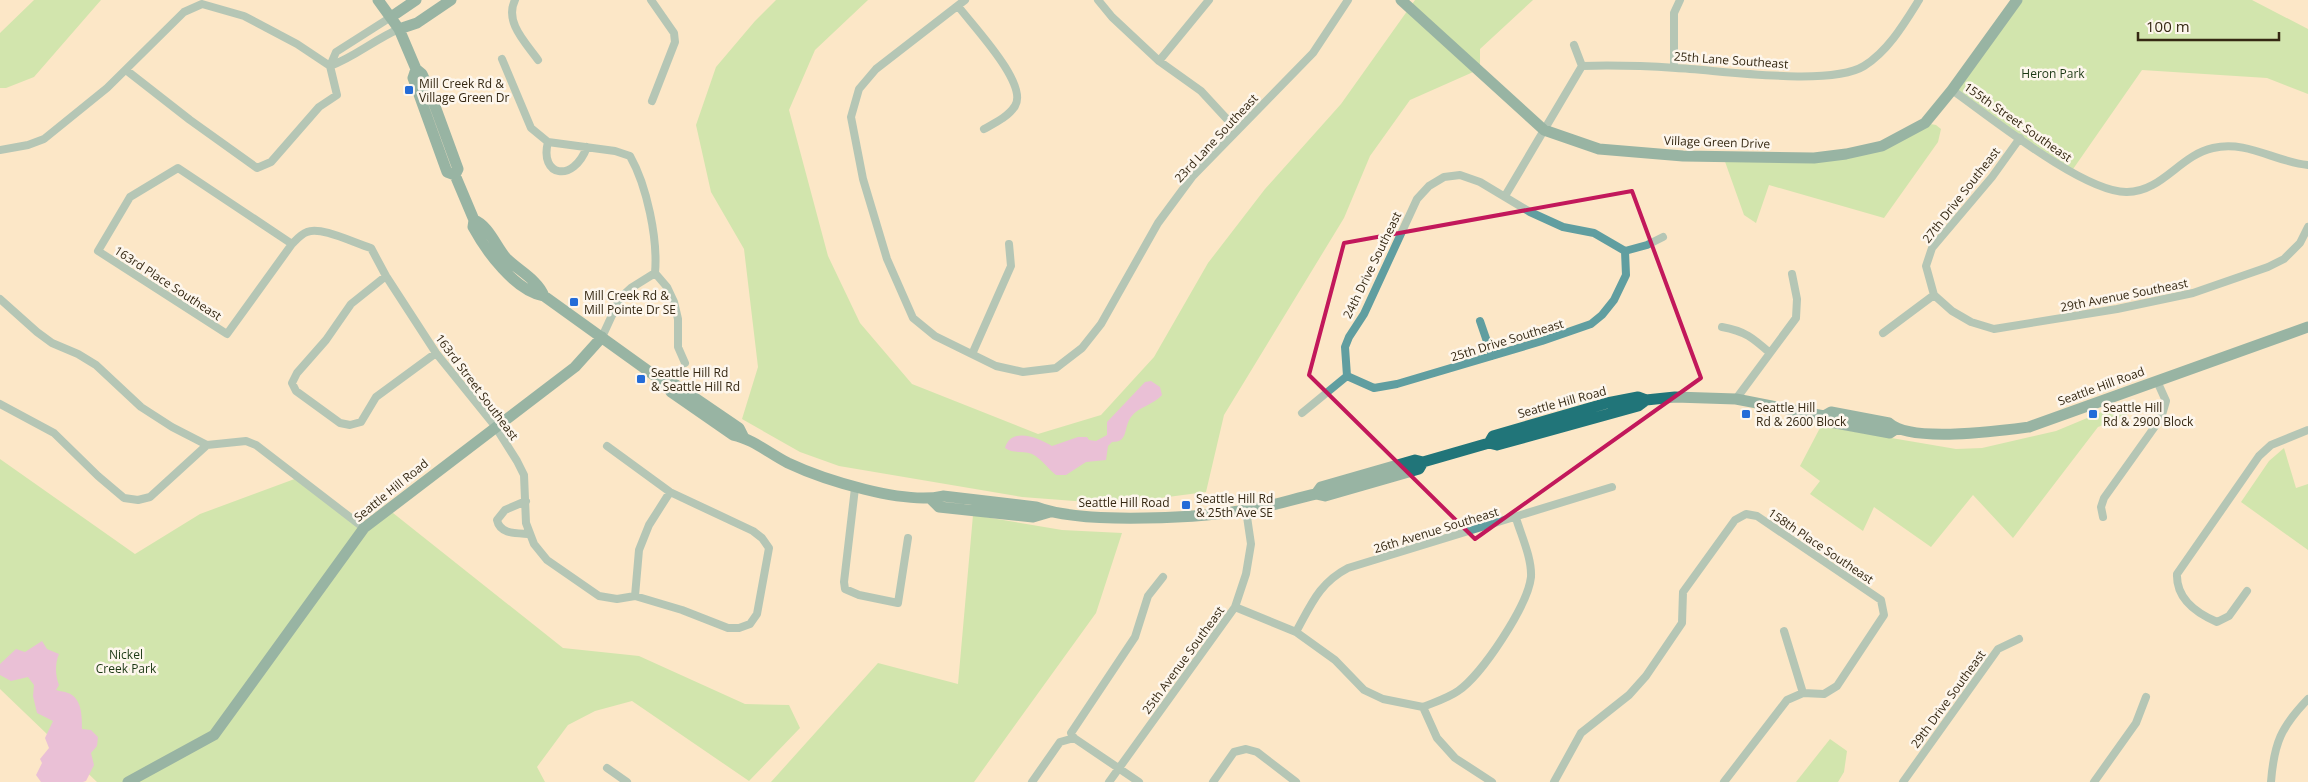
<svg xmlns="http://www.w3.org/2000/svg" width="2308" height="782" font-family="'Open Sans',sans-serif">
<rect width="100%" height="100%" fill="#fce7c7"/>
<path fill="#a1e28e" d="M34 0H101L34 77 6 88H0V33Z
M776 0H868L815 50 789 110 828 256 860 323 912 384 1038 434 1101 415 1154 357 1208 263 1265 189 1341 104 1415 0H1533L1480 49V69L1410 100 1370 156 1344 218 1224 415 1206 492 1114 504 1022 497 839 466 800 452 742 419 758 367 744 249 711 192 696 125 716 67 755 21Z
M2017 0H2252L2308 29V94L2267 78 2142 70 2071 172 1952 90Z
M1925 123 1936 125 1941 129 1938 142 1884 218 1769 185 1756 223 1744 215 1723 156 1814 158 1882 146Z
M2128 401 2127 416 2098 427 2013 538 1973 495 1931 547 1874 507 1863 531 1810 494 1820 481 1800 466 1821 426 1956 449 1982 448 2056 431Z
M2284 448 2296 488 2308 484V550L2241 502 2269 461Z
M0 459 135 554 200 514 300 477 363 528 388 509 563 648 639 656 745 704 789 705 800 728 749 781 632 701 595 711 568 725 537 767 545 782H97L0 689Z
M973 515 1062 530 1122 533 1096 613 974 782H771L878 663 958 684Z
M1830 739 1847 751 1844 772 1838 782H1796Z"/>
<path fill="#d590e8" d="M1151 381 1160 387 1162 395C1155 404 1138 407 1131 417 1123 428 1129 442 1112 442L1108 446 1106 460 1086 462 1066 475H1056C1047 468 1042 459 1032 454 1022 450 1013 454 1005 448 1011 426 1039 438 1052 446L1078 437H1087L1089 440 1096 441 1107 435V422L1145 382Z
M42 641 47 649 59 654C55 663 55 675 59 685L56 690C61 692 64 691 68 693 82 698 82 716 82 729L91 730 98 737 97 746 91 753 94 765 86 781 83 782H41L36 775 42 763 40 759 49 748 45 738 53 721 37 713 33 696 34 685 28 677 11 681 0 675V664L16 649 25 652Z"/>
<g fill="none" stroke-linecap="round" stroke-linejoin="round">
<path stroke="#609ea0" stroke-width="8" d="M515 0C504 22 526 43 538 60
M651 0 674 33 675 42 652 101
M965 0 876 69 859 89 851 117 863 179 887 259 913 318 935 336 996 366 1023 372 1056 368 1082 348 1101 324 1158 223 1192 177 1313 53 1348 0
M1098 0 1112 17 1159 61 1201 91 1237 130
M958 6C972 25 1029 84 1015 106 1008 117 995 123 984 129
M1574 45 1582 66
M502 59 531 128 548 142 615 151 630 156C647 186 658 239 655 273
M1159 61 1209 0
M330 66C355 57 375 39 399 29
M1674 68V13L1680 0
M126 70 190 120 257 168 271 162 319 107 337 95 330 66 336 52 391 17
M1952 90C1989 116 2084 193 2127 192 2162 192 2180 155 2213 148 2247 140 2275 162 2308 165
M548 142C539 176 573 184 587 147
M0 150 28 145 44 139 107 88 184 12 202 4 244 16 297 44 330 66
M1505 196 1582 66C1613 65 1645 66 1676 68 1719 70 1830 87 1864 66 1888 51 1904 24 1919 0
M292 244 227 334 98 251 130 197 178 168 292 244C296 240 301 234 307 232 321 226 354 243 371 248L386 276 436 353 495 426 517 461 524 475 526 523 534 544 547 560 599 596 617 599 635 596 682 610 728 628H739L750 624 757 614 769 548 762 538 753 531 670 492 607 446
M1625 251 1647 245 1663 237
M655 273 667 287 674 302 678 319V347L685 363
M386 276 351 304 326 340 297 373 292 383 296 391 340 423 350 425 361 422 376 397 436 353
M1934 295 1952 311 1971 322 1994 329 2117 309 2193 293 2268 267 2284 259 2300 243 2308 227
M0 299 37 332 52 343 78 354 96 365 141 407 172 427 207 445 246 441 256 445 364 528
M1480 321 1492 356
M1722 327C1745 331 1753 338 1770 353
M1883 333 1934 295 1926 266 1932 248 1992 177 2020 138
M602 337 620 298 631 288 655 273
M973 352 1011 266 1009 244
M1347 376 1345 347 1349 337 1364 314 1417 199 1429 186 1444 177 1460 175 1480 182 1530 212 1563 227 1594 233 1625 251
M1347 376 1374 388 1397 384 1542 341 1591 324 1602 315 1614 300 1626 275 1625 251
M1736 399 1796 318 1797 299 1792 274
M0 404 54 433 98 476 124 498 138 500 150 497 207 445
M1302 413 1347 376
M855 488 844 582 845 589 859 595 898 603 908 538
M526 501 505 510 497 520C500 535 518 533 530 534
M2103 517 2101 507 2104 498 2161 418 2166 401 2157 381
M2247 591 2229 616 2217 622C2196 613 2176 598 2177 574L2259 456 2271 445 2308 430
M635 596 639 550 649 525 670 492
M1235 607 1296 632 1335 660 1364 690 1383 699 1423 707
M1784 631 1803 693
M1296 632C1311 605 1319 583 1348 568L1612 487
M1423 707C1435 702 1448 698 1458 691 1482 675 1528 605 1531 577 1532 558 1521 535 1516 518
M1423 707 1437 738 1455 758 1492 782
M607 768 627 782
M1032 782 1060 742 1074 738
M1109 782 1235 607 1246 574 1251 544 1246 510
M1139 782 1074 738 1071 733 1135 637 1148 596 1163 577
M1213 782 1234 752 1246 749 1257 752 1296 782
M1554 782 1581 733 1629 695 1646 676 1682 623 1683 592 1735 520 1746 514 1757 516 1881 600 1884 615 1837 686 1824 694 1803 693 1787 700 1724 782
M1903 782 1998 649 2019 639
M2094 782 2136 723 2146 697
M2271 782C2274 743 2281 727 2308 699"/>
<path stroke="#217579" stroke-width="11" d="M378 0 399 29 416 69 422 74 428 87 458 169 455 175 474 220 473 227C486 251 515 291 544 296L665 383 671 392 733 435C753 439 770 454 788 463 824 480 904 505 943 496L1036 507C1083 525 1206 518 1257 508 1277 505 1296 498 1316 494L1325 496 1419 469 1423 462
M1401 0 1544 130 1599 149 1683 156 1814 158 1846 154 1882 146 1925 123 1952 90 2017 0
M391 17 416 0
M399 29 417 23 451 0
M416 69 413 78 447 172 455 175
M474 220C488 225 496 246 506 258 519 271 537 279 544 296
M665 383 676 385 739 428 744 438
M1824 416 1831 412 1889 423C1911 443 1999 431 2029 427L2308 327
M1489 443 1493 436 1607 403 1638 397 1646 400 1675 397 1736 399 1824 416 1830 422 1890 433 1896 429
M1316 494 1321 487 1415 460 1423 462 1489 443 1497 445 1638 406 1646 400
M931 499 939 507 1033 517 1050 512
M128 782 214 735 364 528 575 367 602 337"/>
</g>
<path d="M0 0H2308V782H0ZM1632 191 1701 378 1475 539 1309 375 1344 243Z" fill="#fce7c7" fill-opacity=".55" fill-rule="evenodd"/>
<path fill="none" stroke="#c2185b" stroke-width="4" stroke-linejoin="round" d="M1632 191 1701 378 1475 539 1309 375 1344 243Z"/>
<g fill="#246cd8" stroke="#fdf6ec" stroke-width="2">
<rect x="404" y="85" width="10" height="10" rx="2.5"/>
<rect x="569" y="297" width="10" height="10" rx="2.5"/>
<rect x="636" y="374" width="10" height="10" rx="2.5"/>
<rect x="1741" y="409" width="10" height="10" rx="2.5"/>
<rect x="2088" y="409" width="10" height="10" rx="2.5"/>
<rect x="1181" y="500" width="10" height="10" rx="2.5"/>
</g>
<g text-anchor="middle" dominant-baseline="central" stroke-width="5" stroke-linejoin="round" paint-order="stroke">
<g font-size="12" fill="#352813" stroke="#fdf6ec">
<text transform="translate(1731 60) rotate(4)">25th Lane Southeast</text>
<text transform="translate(2018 122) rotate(35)">155th Street Southeast</text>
<text transform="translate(1216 138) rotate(-47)">23rd Lane Southeast</text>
<text transform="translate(1717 142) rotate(2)">Village Green Drive</text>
<text transform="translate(1961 195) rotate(-52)">27th Drive Southeast</text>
<text transform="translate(1372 265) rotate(-64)">24th Drive Southeast</text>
<text transform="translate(168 283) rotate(33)">163rd Place Southeast</text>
<text transform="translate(2124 295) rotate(-11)">29th Avenue Southeast</text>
<text transform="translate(1507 340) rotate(-17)">25th Drive Southeast</text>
<text transform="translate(2101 386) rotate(-20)">Seattle Hill Road</text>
<text transform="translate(477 387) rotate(53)">163rd Street Southeast</text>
<text transform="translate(1562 402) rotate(-15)">Seattle Hill Road</text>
<text transform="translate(391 490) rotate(-39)">Seattle Hill Road</text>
<text x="1124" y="502">Seattle Hill Road</text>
<text transform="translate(1436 530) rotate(-17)">26th Avenue Southeast</text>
<text transform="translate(1821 546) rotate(34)">158th Place Southeast</text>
<text transform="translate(1183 660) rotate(-54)">25th Avenue Southeast</text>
<text transform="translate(1948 699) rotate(-54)">29th Drive Southeast</text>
</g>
<g font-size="12" fill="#1c3814" stroke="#fdf6ec">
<text x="2053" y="73">Heron Park</text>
<text x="126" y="654">Nickel<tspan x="126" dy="14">Creek Park</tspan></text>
</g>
<g font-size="12" fill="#352813" stroke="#fdf6ec" text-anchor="start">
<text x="419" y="83">Mill Creek Rd &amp;<tspan x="419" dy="14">Village Green Dr</tspan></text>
<text x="584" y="295">Mill Creek Rd &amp;<tspan x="584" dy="14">Mill Pointe Dr SE</tspan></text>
<text x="651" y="372">Seattle Hill Rd<tspan x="651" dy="14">&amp; Seattle Hill Rd</tspan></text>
<text x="1756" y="407">Seattle Hill<tspan x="1756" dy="14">Rd &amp; 2600 Block</tspan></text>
<text x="2103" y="407">Seattle Hill<tspan x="2103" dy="14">Rd &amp; 2900 Block</tspan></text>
<text x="1196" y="498">Seattle Hill Rd<tspan x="1196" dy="14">&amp; 25th Ave SE</tspan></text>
</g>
</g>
<path d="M2138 32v8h141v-8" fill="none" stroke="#352813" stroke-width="2.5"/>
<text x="2146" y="32" font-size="15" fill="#352813" stroke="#fdf6ec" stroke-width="4" paint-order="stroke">100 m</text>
</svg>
